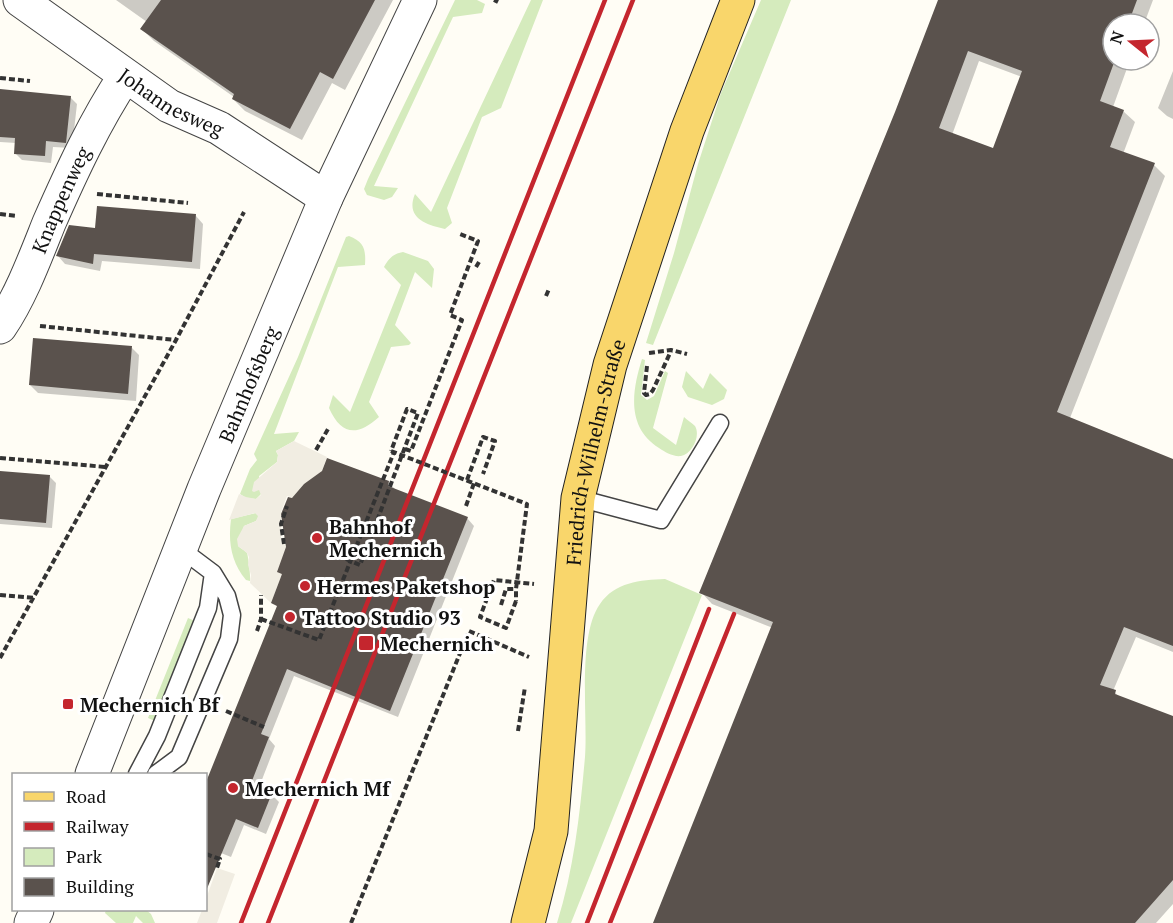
<svg xmlns="http://www.w3.org/2000/svg" width="1173" height="923" font-family="'PT Serif',serif">
<rect width="100%" height="100%" fill="#fffdf5"/>
<path fill="#d5ebbd" d="M455 0H477L485 4 482 13 453 17 374 186 398 188 392 197 384 200 367 195 364 189 368 179Z
M531 0H543L501 108 482 117 447 208 452 223 445 229C426 225 405 218 415 194L431 212Z
M761 0H791L653 345 646 343 674 253 698 164 721 93Z
M349 236C364 242 366 249 365 265L338 267 274 434 299 432 294 441 276 451 278 455 277 462 259 476 261 494 256 499 246 498 240 494 250 469 257 460 254 454 298 357 346 237Z
M403 252 428 261 434 269 432 288 415 272 395 325 411 343 409 345 391 347 369 402 379 417C357 437 341 435 329 408L333 395 350 412 401 285 384 267C389 258 393 254 403 252Z
M642 359 645 360 641 395 647 400 654 396 665 371 668 373 653 428 676 445 684 417C687 420 692 423 695 426 701 436 692 454 681 456 673 457 665 452 659 448 626 427 632 391 642 359Z
M686 371 703 389 710 373 727 390 724 399 712 405 688 397 682 387Z
M256 513 259 516 256 521 244 526 238 546C239 547 247 552 247 553 248 555 251 578 250 581L246 580C231 562 228 542 231 519Z
M665 579 702 595 571 923H557C574 869 580 813 585 757 588 717 577 636 600 604 615 582 640 580 665 579Z
M188 618 195 621 155 721 148 718Z
M106 910H146L151 914 155 923H143L136 916 133 923H116L105 913Z"/>
<path fill="#f1ede2" d="M294 441 327 457 319 479 304 484 293 498 287 496 281 512V538L286 547 282 574 271 603 250 583 251 575 248 565 249 557 247 553 238 546 237 539 244 526 256 521 258 516 255 513 229 520 239 494 246 497 256 499 261 495 259 490 254 492 252 491 254 482 277 462 278 455 276 451Z
M217 868 235 874 217 923H197L202 910H206V899Z"/>
<path fill="#0003" fill-rule="evenodd" d="M116 0H393L345 90 332 83 302 140 245 111 233 99 234 97 154 41 142 29 147 22Z
M939 0H1153L1144 24H1113V60H1130L1113 107 1123 111 1135 122 1123 154 1154 165 1165 176 1070 418 1173 460V652L1136 637 1113 691 1121 698 1173 718V904L1156 923H655L773 628 712 604 701 592 896 112ZM979 61 1022 77 994 150 952 135Z
M1173 71V119L1167 116 1158 108Z
M0 90 70 97 77 104 72 148 53 147 51 163 22 160 15 153 16 143 0 142Z
M196 216 203 224 200 269 102 261 100 271 65 264 58 256 97 229Z
M132 348 139 355 136 401 38 393 30 385Z
M0 472 49 476 56 483 52 528 0 524Z
M388 482 396 490 467 518 474 526 398 717 294 676 269 739 275 746 258 790 271 794 279 802 266 834 244 825 231 857 206 847V786L278 607 273 602 283 576 279 571 288 547 292 500Z"/>
<path fill="#5a524d" fill-rule="evenodd" d="M161 0H375L333 79 320 72 290 129 232 99 234 94 140 29Z
M938 0H1137L1128 24H1113V60H1115L1100 101 1124 110 1110 147 1155 163 1057 412 1173 459V646L1124 627 1100 685 1116 690 1115 694 1173 716V880L1135 923H653L773 622 699 593 895 112ZM968 51 1022 71 993 148 939 128Z
M0 89 71 96 66 143 46 141 45 156 14 154 15 138 0 137Z
M97 206 196 214 192 262 94 254 93 264 56 256 69 225 95 228Z
M33 338 132 346 128 394 29 385Z
M327 458 389 481 388 486 468 517 390 711 287 669 261 734 269 737 250 786 272 793 258 828 236 819 206 891V782L277 606 271 603 282 574 277 572 286 547 281 514 288 497 292 498 304 484 322 471Z
M0 471 50 475 46 523 0 519Z"/>
<g fill="none" stroke-linecap="round" stroke-linejoin="round">
<defs>
<path id="service" d="M578 498 661 520 720 423
M137 774 157 736 208 608 213 573
M156 774 179 757 229 639 232 615 227 596 213 573 181 549"/>
<g id="minor">
<path id="s1" d="M20 0 169 106 219 128 326 198"/>
<path id="s2" d="M0 327C21 296 35 258 49 223 71 173 95 121 125 76"/>
</g>
<g id="tertiary">
<path id="s3" d="M92 774 204 489 326 198 420 0"/>
<path d="M31 923 37 910"/>
</g>
<g id="primary">
<path id="s4" d="M528 923 551 831 578 498 610 365 687 131 738 0"/>
</g>
</defs>
<use href="#service" stroke="#444" stroke-width="19"/>
<use href="#minor" stroke="#444" stroke-width="35"/>
<use href="#tertiary" stroke="#444" stroke-width="35"/>
<use href="#primary" stroke="#222" stroke-width="35"/>
<path stroke="#333" stroke-width="4" stroke-dasharray="6 3" stroke-linecap="butt" d="M494 0 498 2
M0 78 30 81
M97 194 188 203
M0 214 17 216
M476 267 479 262
M546 296 549 289
M40 326 176 340
M649 353 671 350 687 354
M647 366 644 393 646 395 650 394 653 390 671 351
M405 449 411 451 462 320 450 315 478 241 460 234
M316 450 328 429
M0 458 106 467
M467 480 483 437 495 441 483 474
M466 506 474 483
M284 544 281 524 287 506
M346 559 360 565 418 413 407 409 391 451
M0 595 35 598
M516 601 506 628 480 617 494 580 534 584
M501 605 506 589H516
M261 619 319 640 394 452
M257 631 261 619V595
M0 658 176 340 244 212
M226 711 264 727
M518 731 525 687
M206 854 220 859 217 868
M351 923 469 631 529 657"/>
<use href="#service" stroke="#fff" stroke-width="16"/>
<use href="#minor" stroke="#fff" stroke-width="33"/>
<use href="#tertiary" stroke="#fff" stroke-width="33"/>
<use href="#primary" stroke="#f9d66b" stroke-width="33"/>
<path stroke="#c4262e" stroke-width="4.5" d="M241 923 605 0
M268 923 633 0
M587 923 709 609
M610 923 734 614"/>
<path stroke="#333" stroke-width="4" stroke-dasharray="6 3" stroke-linecap="butt" d="M391 451 527 504 516 589V601"/>
</g>
<g fill="#c4262e" stroke="#fff" stroke-width="2">
<circle cx="317" cy="538" r="6"/>
<circle cx="305" cy="586" r="6"/>
<circle cx="290" cy="617" r="6"/>
<rect x="358" y="635" width="16" height="16" rx="3"/>
<rect x="62" y="698" width="12" height="12" rx="3"/>
<circle cx="233" cy="788" r="6"/>
</g>
<g text-anchor="middle" dominant-baseline="central" stroke-width="6" stroke-linejoin="round" paint-order="stroke">
<g font-size="20" fill="#111" stroke="#fff">
<text stroke="none"><textPath href="#s1" startOffset="183">Johannesweg</textPath></text>
<text stroke="none"><textPath href="#s2" startOffset="141">Knappenweg</textPath></text>
<text stroke="none"><textPath href="#s3" startOffset="420">Bahnhofsberg</textPath></text>
<text stroke="none"><textPath href="#s4" startOffset="477">Friedrich-Wilhelm-Straße</textPath></text>
</g>
<g font-size="20" font-weight="bold" fill="#111" stroke="#fff" text-anchor="start">
<text x="329" y="526">Bahnhof<tspan x="329" dy="23">Mechernich</tspan></text>
<text x="317" y="586">Hermes Paketshop</text>
<text x="302" y="617">Tattoo Studio 93</text>
<text x="380" y="643">Mechernich</text>
<text x="80" y="704">Mechernich Bf</text>
<text x="245" y="788">Mechernich Mf</text>
</g>
</g>
<rect x="12" y="773" width="195" height="138" fill="#ffffff" stroke="#a0a0a0" stroke-width="1.5"/>
<rect x="24" y="792" width="30" height="9" fill="#f9d66b" stroke="#a0a0a0" stroke-width="1.5"/>
<text x="66" y="803" font-size="18" fill="#111111">Road</text>
<rect x="24" y="822" width="30" height="9" fill="#c4262e" stroke="#a0a0a0" stroke-width="1.5"/>
<text x="66" y="833" font-size="18" fill="#111111">Railway</text>
<rect x="24" y="848" width="30" height="18" fill="#d5ebbd" stroke="#a0a0a0" stroke-width="1.5"/>
<text x="66" y="863" font-size="18" fill="#111111">Park</text>
<rect x="24" y="878" width="30" height="18" fill="#5a524d" stroke="#a0a0a0" stroke-width="1.5"/>
<text x="66" y="893" font-size="18" fill="#111111">Building</text>
<g transform="translate(1131 42) rotate(288)"><circle r="28" fill="#ffffff" stroke="#a0a0a0" stroke-width="1.5"/>
<path d="M0-4.5L10 22L0 15L-10 22Z" fill="#c4262e"/>
<text y="-9" font-size="16" font-weight="bold" text-anchor="middle" fill="#111111">N</text>
</g>
</svg>
